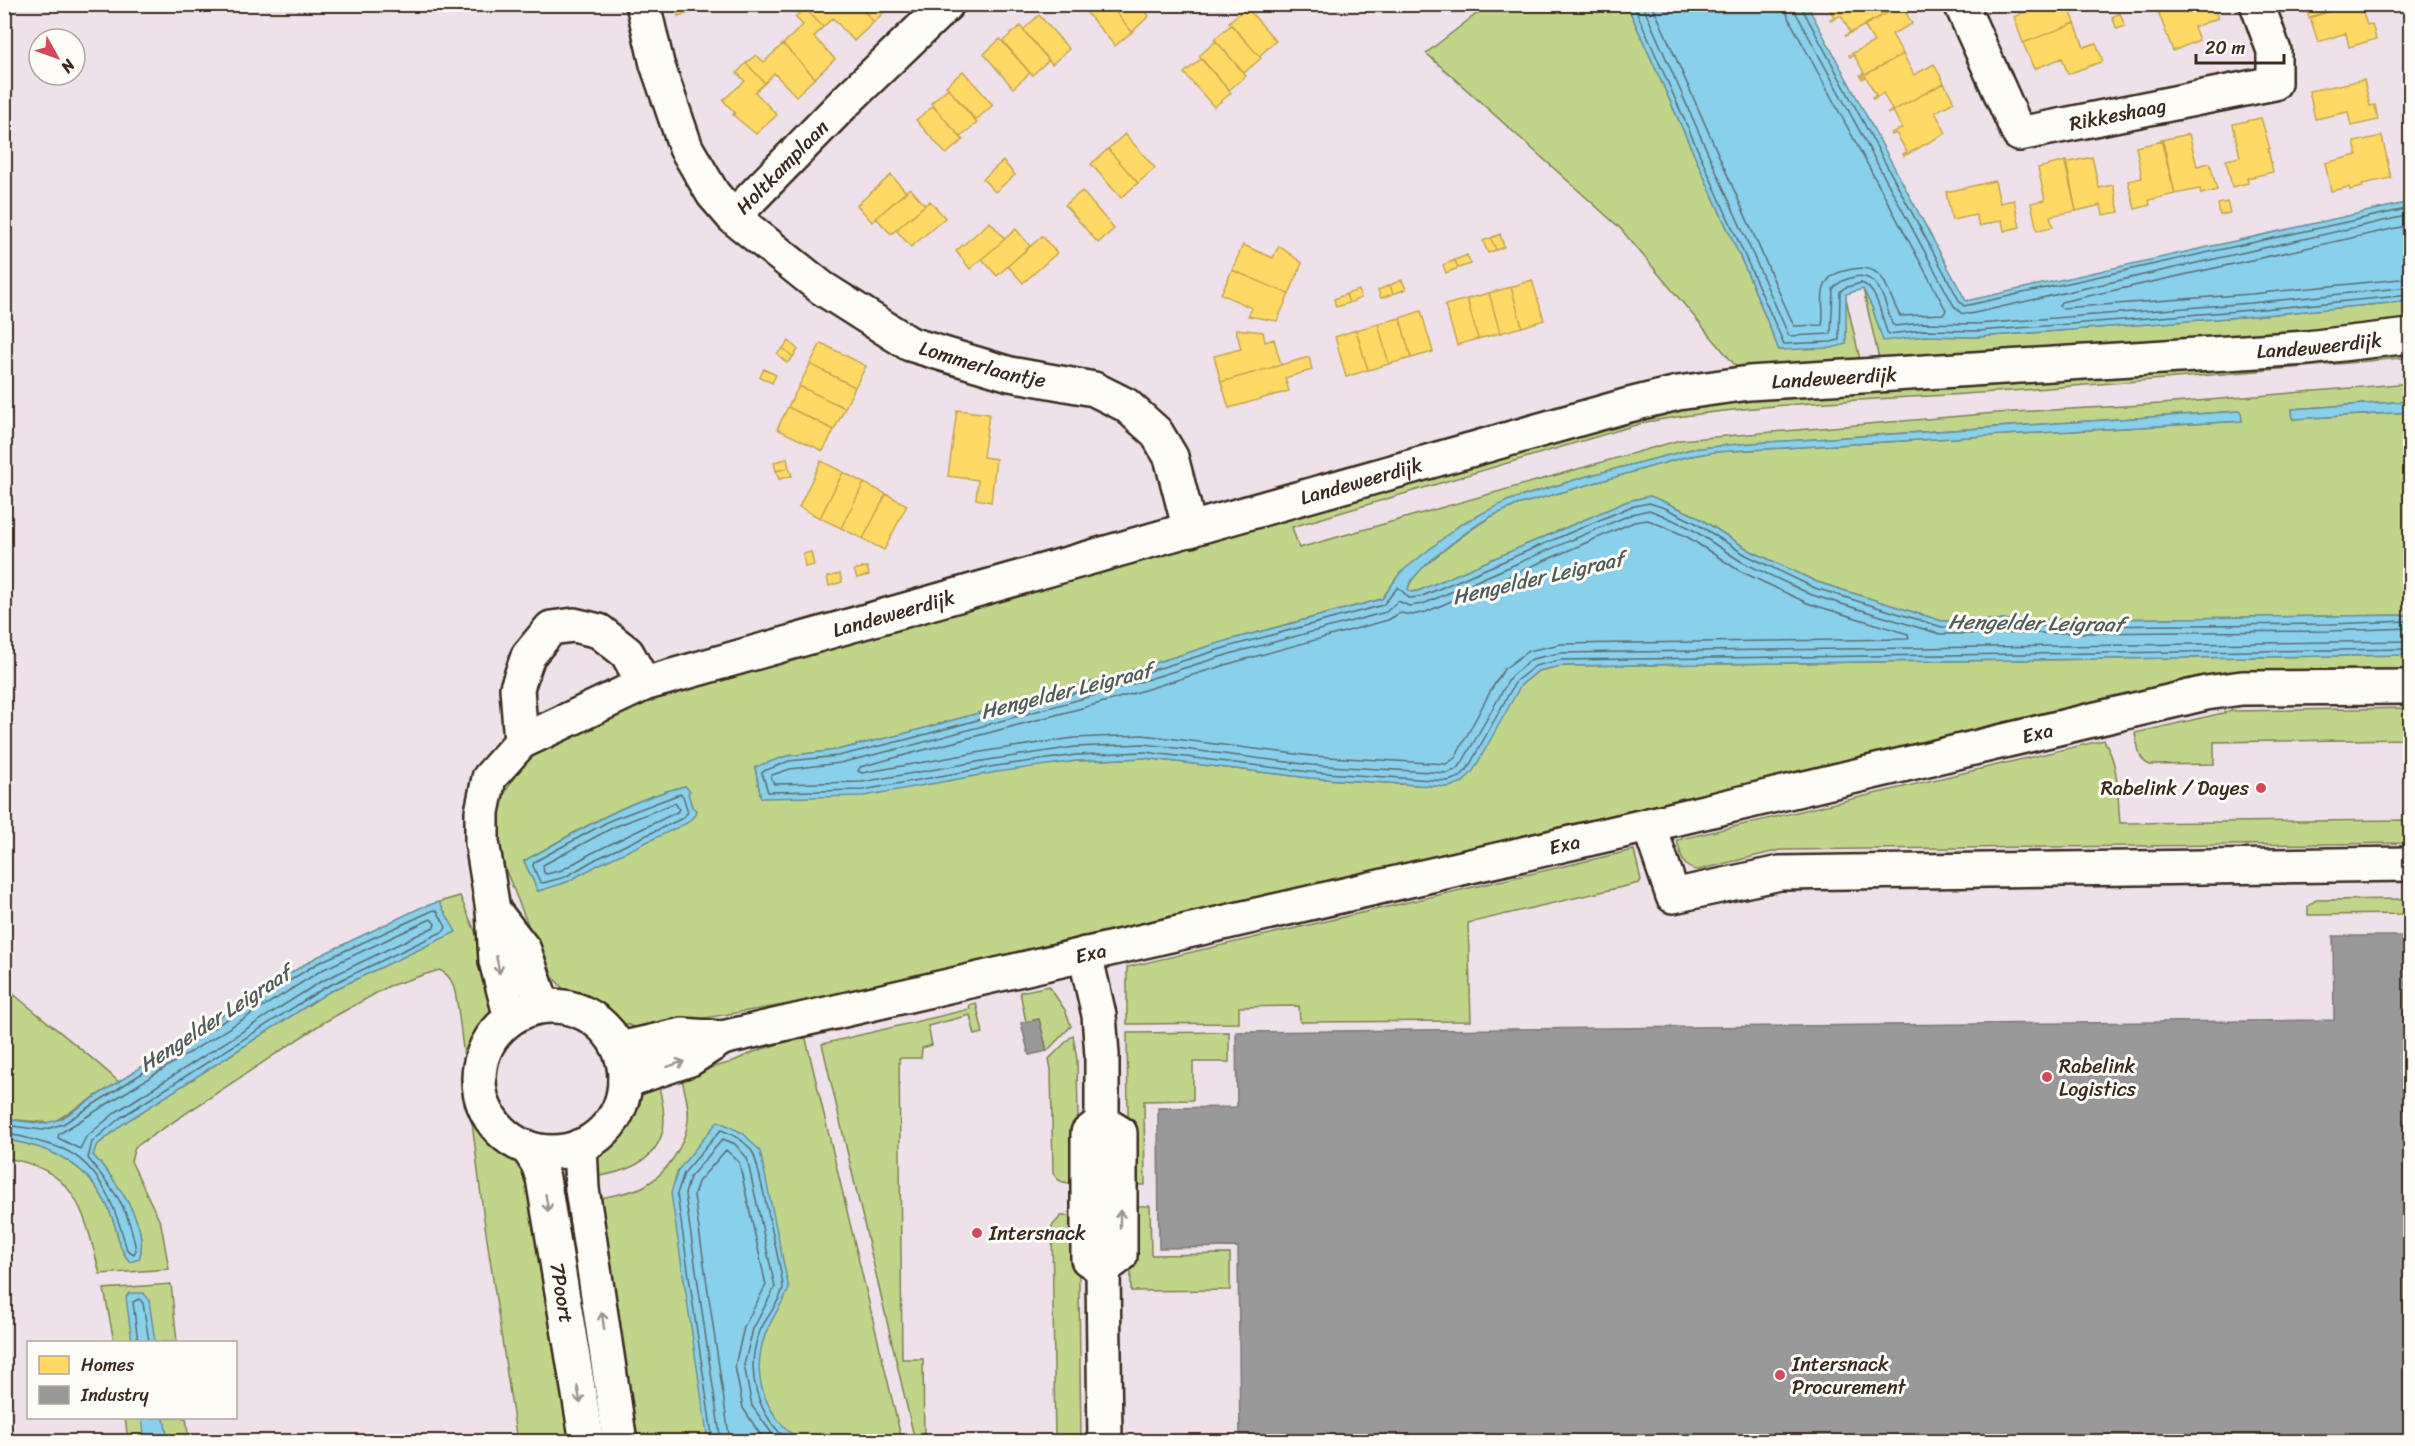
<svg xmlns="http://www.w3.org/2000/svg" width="2415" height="1446" font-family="Sriracha,sans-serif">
<rect width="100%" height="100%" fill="#eee1e9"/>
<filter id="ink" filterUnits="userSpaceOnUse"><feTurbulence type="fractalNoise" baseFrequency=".0167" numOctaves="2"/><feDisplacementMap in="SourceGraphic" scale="12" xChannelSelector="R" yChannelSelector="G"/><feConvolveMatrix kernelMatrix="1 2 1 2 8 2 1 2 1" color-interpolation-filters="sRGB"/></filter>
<g filter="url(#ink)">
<path fill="#c1d58a" stroke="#7e8054" stroke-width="1.5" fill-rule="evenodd" d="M1488 5H1627L1750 279 1779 350 1846 344 1845 294 1861 364 1739 370 1620 228 1426 53Z
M1863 289 1872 307 1883 340 1924 336 1978 337 2253 316 2410 301V322L2273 335 1880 363Z
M2410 348V357C2267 371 2124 383 1980 393 1868 400 1757 403 1646 422L1292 527 1299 548 1680 440 1996 413 2161 404 2410 383V401L2292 409 2293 419 2410 412V615L1942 621 1817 582 1749 550 1696 516 1667 503 1650 496 1628 501 1418 591 1411 592 1408 589C1410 571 1474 527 1492 516 1500 512 1509 509 1517 505L1685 457 1714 452 2242 421 2240 411 1739 444 1692 449 1584 477 1507 501 1400 573 1382 599 1229 640 1106 678 903 734 837 750 787 756 755 768 761 798 1077 761 1144 758 1310 778 1449 787 1521 685 1538 671 1561 666 2410 655V672L2223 675 1046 945 837 996 639 1029 603 1015 572 998 547 971 502 861 499 833V809L504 794 516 774 536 753 619 712 664 694 1650 412 1715 399ZM685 786 692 807 567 882 538 891 524 861C575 832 627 800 685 786Z
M2410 708V739L2214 742V764L2150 765C2138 761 2138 745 2135 733L2232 711Z
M2104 740C2120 767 2117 794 2120 823L2410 820V843L1780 850 1698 870C1681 869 1681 854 1677 840Z
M1634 850 1641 880 1639 883 1468 923 1471 1021 1300 1022 1299 1006 1239 1007V1023L1127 1024V967Z
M460 896C470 920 495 973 493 997 489 1039 458 1062 474 1108 482 1128 498 1138 513 1152 519 1157 523 1165 527 1171L576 1441H517L483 1212 458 1008C455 994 455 976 439 970L389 986 321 1024 135 1147 131 1161 161 1224 169 1269 100 1274C84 1212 78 1169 5 1158V1140C56 1147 95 1168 113 1220 119 1235 118 1249 130 1262L139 1259C151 1226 114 1178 93 1155L96 1146 124 1123 327 993 455 932 439 902Z
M2410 899V914L2308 915V906L2316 900Z
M4 986C42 1019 82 1048 119 1082L52 1123 5 1119Z
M1049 986 1065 1010 1071 1026 1047 1051 1039 1019 1026 1022 1020 992Z
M976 1003 983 1033 975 1035 970 1015 928 1026 932 1045 922 1048 921 1058H899L902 1359H923L924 1441H915L822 1044 970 1009 969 1005Z
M1229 1032V1062H1193V1100L1144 1101 1145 1185H1129L1127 1033Z
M805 1035 902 1441H629L597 1199C612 1195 633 1193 646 1185 667 1173 685 1145 688 1121 690 1106 684 1090 681 1075L729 1063 754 1052Z
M1073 1035 1077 1060 1079 1183C1068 1183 1057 1184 1053 1172L1051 1069 1049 1059Z
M658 1082C661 1097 666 1114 663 1130 655 1164 622 1173 593 1177 596 1146 629 1095 658 1082Z
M1130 1206H1150L1151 1255 1230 1254V1290L1131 1291Z
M1061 1216H1078L1081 1441H1055L1052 1226Z
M171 1284 177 1342H114L104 1289Z
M125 1418H186L189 1441H128Z"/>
<path fill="#89d0eb" stroke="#6a8e99" stroke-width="1.5" d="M1627 5H1807L1966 301 2410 202V301L2253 316 1978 337 1924 336 1883 341 1872 307 1863 289 1846 294V344L1832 348 1779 350 1750 279Z
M2410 401V412L2293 419 2292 409Z
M2241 411 2242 421 1714 452 1685 457 1517 505C1509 509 1500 512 1492 516 1474 526 1410 571 1408 589L1411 592 1418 591 1628 501 1650 496 1667 503 1696 516 1749 550 1817 582 1942 621 2410 615V655L1561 666 1538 671 1521 685 1473 771 1463 782 1449 787 1310 778 1144 758 1077 761 997 772 864 796 761 798 755 767 787 756 837 750 903 734 1106 678 1229 640 1382 599 1400 573 1461 524 1507 501 1584 477 1692 449 1739 444Z
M685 786 690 791 688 793 692 807 696 810 695 815 687 823 598 865 567 882 538 891 524 861C575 833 627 800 685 786Z
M439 902 456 932 327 993 124 1123 96 1146 93 1155C114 1178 151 1226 139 1259L130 1262C118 1249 119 1235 113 1220 95 1168 56 1147 5 1140V1119L43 1124 61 1119 208 1024 315 958 422 907Z
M718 1121 743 1133 760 1151 789 1289C782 1304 771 1319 765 1335 750 1378 765 1414 800 1441H708L671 1193 678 1170Z
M129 1293H144L149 1300 155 1342H132L126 1297Z
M142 1418H164L168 1441H145Z"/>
<path fill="#ffd966" stroke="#c4a450" stroke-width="1.5" d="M675 4H718V6L678 16Z
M809 4H820L822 7 824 4H857L874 22 854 41 833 18 823 27 805 8Z
M857 4H892L874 22Z
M1094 4H1109L1132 32 1115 46 1086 12Z
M1109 4H1139L1149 16 1132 32Z
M1827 4H1902V5L1845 36 1850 32 1841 15 1831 21 1830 19 1834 17Z
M2041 4H2068L2075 23 2023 43 2014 17Z
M2180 4H2212L2218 18 2194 27 2199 40 2173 51 2158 11Z
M2305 4H2349V5L2309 18Z
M2360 4 2367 25 2372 24 2376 39 2349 47 2346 33 2318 42 2310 17 2349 4Z
M1902 5 1912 24 1892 34 1903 54 1861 77 1860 75 1864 73 1854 55 1850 57 1849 55 1874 42 1864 25Z
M1246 7 1276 41 1259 56 1229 22Z
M805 8 823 27 814 37 835 59 815 78 783 44 803 25 795 17Z
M2120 13 2125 26 2117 29 2112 17Z
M1039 15 1069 49 1052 64 1023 30Z
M2075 23 2084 47 2096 43 2103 61 2068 74 2062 58 2034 69 2023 43Z
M1231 25 1261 58 1244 73 1214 39Z
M1020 26 1049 60 1032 75 1003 41Z
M1000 39 1030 73 1013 88 984 54Z
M1216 41 1246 76 1229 90 1199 56Z
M783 44 815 78 796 96 774 73 765 83 746 63 756 55 764 62Z
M1903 54 1914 75 1934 64 1944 83 1887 114 1892 110 1883 93 1873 99 1872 97 1876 95 1866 77 1862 79 1861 77Z
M1201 59 1231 93 1214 107 1184 73Z
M746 63 765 83 755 92 777 115 756 134 733 115 735 113 723 100 745 81 737 73Z
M963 71 993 105 976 120 946 86Z
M2364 80 2370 106 2375 105 2378 120 2351 126 2348 112 2315 119 2309 91Z
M1944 83 1954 102 1935 112 1946 133 1904 156 1903 154 1907 152 1896 133 1892 135 1891 133 1902 128 1893 111 1887 114Z
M948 88 977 123 960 137 931 103Z
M933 106 963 140 946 154 916 120Z
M2261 118 2270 149H2268L2273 172 2247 178 2248 183 2232 187 2226 160 2240 157 2233 124Z
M1125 134 1155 168 1138 183 1108 149Z
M2189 134 2197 166 2210 163 2217 190 2201 194 2200 189 2175 194 2161 140Z
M2382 136 2391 178 2362 184 2363 187 2350 190 2349 187 2331 191 2325 163 2357 155 2354 142Z
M2163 141 2175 194 2149 200 2150 205 2135 209 2128 181 2142 178 2136 147Z
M1108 149 1138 183 1121 198 1091 164Z
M2092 157 2099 188 2113 185 2119 212 2103 215 2101 205 2076 211 2065 163Z
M1003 161 1015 175 995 192 983 179Z
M2066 161 2076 211 2050 216 2053 227 2037 230 2031 203 2045 200 2038 168Z
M891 175 906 192 872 222 857 205Z
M1995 181 2000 203 2014 200 2020 227 2004 231 2002 220 1979 226 1976 215 1952 220 1946 192Z
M910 188 925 205 891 234 876 218Z
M1082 191 1114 229 1098 243 1065 205Z
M930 201 945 218 911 247 896 230Z
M2227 202 2230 213 2220 215 2218 204Z
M990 222 1005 239 970 269 956 251Z
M1016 229 1030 246 997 276 982 259Z
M1500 234 1504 247 1496 250 1491 238Z
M1042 236 1057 253 1023 283 1008 266Z
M1491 238 1496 250 1488 253 1483 241Z
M1243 245 1273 258 1279 246 1302 263 1289 294 1232 270Z
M1467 255 1471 264 1458 268 1455 260Z
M1455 260 1458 268 1446 273 1443 265Z
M1232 270 1289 294 1277 321 1248 316 1252 308 1221 294Z
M1402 280 1406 289 1393 294 1390 285Z
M1532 280 1544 320 1522 327 1511 287Z
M1390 285 1393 294 1381 298 1378 290Z
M1511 287 1522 327 1500 333 1489 293Z
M1359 290 1361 298 1349 303 1346 294Z
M1489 293 1500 333 1478 339 1467 299Z
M1346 294 1349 303 1336 307 1334 299Z
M1467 299 1478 339 1457 345 1445 305Z
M1421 311 1433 352 1411 358 1400 318Z
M1400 318 1411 358 1389 364 1378 324Z
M1378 324 1389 364 1368 370 1356 330Z
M1236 329 1263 332 1265 342 1274 339 1281 365 1221 382 1214 356 1241 349Z
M1356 330 1368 370 1346 377 1335 337Z
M789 341 798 350 793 357 783 348Z
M821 343 866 366 855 387 810 364Z
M783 348 793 357 787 363 777 354Z
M1309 357 1312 370 1285 378 1289 391 1229 408 1221 382Z
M810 364 855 387 845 408 799 386Z
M764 369 776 375 772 383 760 377Z
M799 386 845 408 834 430 788 407Z
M788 407 834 430 823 451 777 429Z
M957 410 989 414 983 457 996 459 991 502 976 499 978 480 948 476Z
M787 459 789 468 776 471 774 462Z
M821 461 843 472 820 518 799 507Z
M789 468 792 476 779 479 776 471Z
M843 472 864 483 841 528 820 518Z
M864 483 886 494 863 539 841 528Z
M886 494 907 505 884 550 863 539Z
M811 552 814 565 805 567 803 554Z
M867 567 869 575 857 578 854 570Z
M840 574 842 582 829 586 827 577Z"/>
<path fill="#999" stroke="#7d7874" stroke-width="1.5" d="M2333 936H2410V1442H1240L1238 1247 1159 1248 1158 1108 1237 1107 1236 1032 2334 1020Z
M1039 1019 1047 1051 1029 1055 1021 1023Z"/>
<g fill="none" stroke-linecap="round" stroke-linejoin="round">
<path stroke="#5a6c70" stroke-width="1.5" d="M1633 4 1784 344 1831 342 1839 340 1840 292 1844 288 1861 283C1877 287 1882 318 1887 332L1889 334 1924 330 1978 331 2252 310 2410 295
M1642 4 1789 336 1831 334 1833 289C1839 281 1845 280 1854 277 1880 271 1886 306 1892 324L1895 326 1923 323 1977 324 2251 303 2410 287
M1652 4 1794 326 1822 325C1825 313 1820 300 1824 288 1827 278 1835 273 1844 271 1887 259 1884 288 1900 316L1944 314 1946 310 1788 17 1785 4
M1794 4 1796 13 1954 306 1961 313 1970 314 2410 215
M1802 4 1803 10 1960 302 1964 306 2410 208
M2410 225 2061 302 2059 306 2062 308 2251 294 2410 278
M1648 520 1686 536 1738 570 1807 603 1908 634 1909 638 1907 639 1561 644 1528 651 1504 669 1491 690 1455 758 1446 764 1312 756 1143 735 1074 738 993 750 862 773 858 771 860 767 1112 700 1235 662 1388 620 1400 613 1412 615 1426 612 1634 522Z
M2410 621 2330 624 1942 627 1815 588 1746 555 1694 522 1665 508 1649 503 1630 507 1420 597 1409 598 1398 587 1383 605 1231 646 1108 684 905 740 838 756 789 761 764 771 762 773 768 792 863 790 996 766 1076 755 1144 752 1310 772 1448 781 1460 777 1468 768 1516 681 1535 666 1560 660 2410 649
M2410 628 2331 631 1940 634 1812 595 1742 562 1690 528 1662 515 1649 510 1632 514 1423 604 1409 606 1398 601 1386 612 1233 653 1110 691 906 747 840 763 790 769 772 775 771 778 774 784 862 782 994 759 1075 747 1144 744 1311 765 1447 773 1455 770 1462 763 1511 676 1532 659 1560 653 2410 641
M680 794 683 796 688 812 683 818 596 859 565 877 543 883 540 882 533 866 534 862 611 820Z
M675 803 679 809 677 812 592 853 562 870 547 874 544 873 543 865 614 827Z
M431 919 435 924 434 927 320 982 116 1112 86 1137 80 1149 58 1138 59 1134 322 970Z
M4 1125 43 1130 63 1124 211 1029 318 963 434 910 437 911 446 927 444 931 324 988 120 1118 92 1142 88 1158C115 1193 128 1204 136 1250L134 1254 127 1250C117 1213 102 1166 63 1149 56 1146 48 1144 40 1142 28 1138 17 1135 4 1134
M138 1342 133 1302 139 1299 143 1303 149 1342
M713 1442 677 1194 684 1173 721 1130C734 1135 746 1141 753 1153 757 1159 783 1278 783 1287 782 1299 765 1319 760 1331 744 1371 757 1416 790 1442
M721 1442 685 1194 690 1177 723 1139 735 1144 747 1158 775 1287 753 1329 744 1365 752 1406 778 1442
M730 1442 694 1195 698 1182 726 1150 739 1162 766 1285 744 1327 735 1366 743 1408 765 1442"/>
<defs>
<g id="minor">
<path id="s1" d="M643 4 657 64 686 148 713 194 733 217 822 288 910 344 1010 374 1094 389 1126 405 1156 432 1171 457 1190 530"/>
<path id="s2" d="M1961 4 2019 134 2274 83V51L2257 4"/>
<path id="s3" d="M733 217 847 100 947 4"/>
<path d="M521 742 517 688 528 656 551 628 574 625 599 631 627 653 644 684"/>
<path d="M1649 825 1673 896 1780 873 2410 864"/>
<path d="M493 910 524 950 543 1006"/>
<path d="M1085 954 1099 1015 1102 1055V1122"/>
<circle cx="552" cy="1079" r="73"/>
<path id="s4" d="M511 1018 496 961 493 910 482 842V812L489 778 521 742 644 684 1625 406 1678 393 1749 383 2307 348 2410 336"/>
<path id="s5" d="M619 1049 682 1035 722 1038 1649 825 2206 693 2242 688 2410 687"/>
<path d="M625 1081 690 1059 722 1038"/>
<path d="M1102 1122 1120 1133V1256L1103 1269"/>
<path d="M1102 1122 1088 1133V1259L1103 1269"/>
<path d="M580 1146 582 1189 620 1442"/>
<path id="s6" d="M528 1148 538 1164 543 1178 587 1442"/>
<path d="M1103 1269 1105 1442"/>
</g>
</defs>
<use href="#minor" stroke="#3b2a1e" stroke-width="38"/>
<use href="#minor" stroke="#fdfcf7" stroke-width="33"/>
</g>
<defs><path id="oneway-shaft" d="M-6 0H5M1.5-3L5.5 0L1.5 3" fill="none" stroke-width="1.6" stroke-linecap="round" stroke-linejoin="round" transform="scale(1.5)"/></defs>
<g stroke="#9c938a">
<use href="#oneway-shaft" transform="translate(498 965) rotate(79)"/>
<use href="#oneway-shaft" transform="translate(676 1064) rotate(-18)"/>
<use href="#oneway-shaft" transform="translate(547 1203) rotate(81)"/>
<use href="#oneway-shaft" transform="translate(1120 1219) rotate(-90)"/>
<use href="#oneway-shaft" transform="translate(603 1321) rotate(-98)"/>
<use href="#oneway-shaft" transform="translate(579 1395) rotate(80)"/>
</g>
</g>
<g fill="#d1495b" stroke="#fdfcf7" stroke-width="2">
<circle cx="2261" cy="788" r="6"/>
<circle cx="2047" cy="1077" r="6"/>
<circle cx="977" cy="1233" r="6"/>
<circle cx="1780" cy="1375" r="6"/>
</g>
<g text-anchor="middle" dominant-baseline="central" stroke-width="6" stroke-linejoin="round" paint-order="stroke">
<g font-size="20" fill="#3b2a1e" stroke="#fdfcf7">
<text stroke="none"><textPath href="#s2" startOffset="243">Rikkeshaag</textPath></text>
<text stroke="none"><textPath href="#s3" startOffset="70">Holtkamplaan</textPath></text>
<text stroke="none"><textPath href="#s4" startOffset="2145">Landeweerdijk</textPath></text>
<text stroke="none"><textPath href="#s1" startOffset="528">Lommerlaantje</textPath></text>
<text stroke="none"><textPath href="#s4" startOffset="1659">Landeweerdijk</textPath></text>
<text stroke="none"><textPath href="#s4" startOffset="1173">Landeweerdijk</textPath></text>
<text stroke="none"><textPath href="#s4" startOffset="687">Landeweerdijk</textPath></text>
<text stroke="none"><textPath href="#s5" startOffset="1455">Exa</textPath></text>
<text stroke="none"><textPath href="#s5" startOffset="969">Exa</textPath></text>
<text stroke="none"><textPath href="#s5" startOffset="483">Exa</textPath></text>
<text stroke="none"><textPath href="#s6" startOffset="150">7Poort</textPath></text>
</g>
<g font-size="20" fill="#3b2a1e" stroke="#fdfcf7" text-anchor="start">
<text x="2249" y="788" text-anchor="end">Rabelink / Dayes</text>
<text x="2059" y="1066">Rabelink<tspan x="2059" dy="23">Logistics</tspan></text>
<text x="989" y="1233">Intersnack</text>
<text x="1792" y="1364">Intersnack<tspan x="1792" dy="23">Procurement</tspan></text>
</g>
<g font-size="21" font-style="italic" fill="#525c5c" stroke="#fdfcf7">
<text transform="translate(1538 578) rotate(-13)">Hengelder Leigraaf</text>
<text transform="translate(2036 623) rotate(1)">Hengelder Leigraaf</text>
<text transform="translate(1066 691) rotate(-14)">Hengelder Leigraaf</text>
<text transform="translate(215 1019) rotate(-33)">Hengelder Leigraaf</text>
</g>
</g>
<rect width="2415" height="1446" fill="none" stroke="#fdfcf7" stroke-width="24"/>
<rect x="12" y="12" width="2391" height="1422" fill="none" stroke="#3b2a1e" stroke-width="2" filter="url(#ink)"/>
<rect x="27" y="1341" width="210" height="78" fill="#fdfcf7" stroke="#afa8a0" stroke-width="1.5"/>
<rect x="39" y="1356" width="30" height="18" fill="#ffd966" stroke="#afa8a0" stroke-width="1.5"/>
<text x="81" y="1371" font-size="18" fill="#3b2a1e">Homes</text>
<rect x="39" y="1386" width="30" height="18" fill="#999999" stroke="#afa8a0" stroke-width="1.5"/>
<text x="81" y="1401" font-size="18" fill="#3b2a1e">Industry</text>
<g transform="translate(57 57) rotate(130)"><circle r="28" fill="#fdfcf7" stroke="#afa8a0" stroke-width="1.5"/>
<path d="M0-4.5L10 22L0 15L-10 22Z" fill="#d1495b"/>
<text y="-9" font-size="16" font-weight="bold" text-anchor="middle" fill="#3b2a1e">N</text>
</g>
<path d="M2196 54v9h88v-9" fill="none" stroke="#3b2a1e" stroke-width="3"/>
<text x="2205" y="54" font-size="18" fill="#3b2a1e" stroke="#fdfcf7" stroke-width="4.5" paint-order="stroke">20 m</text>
</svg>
